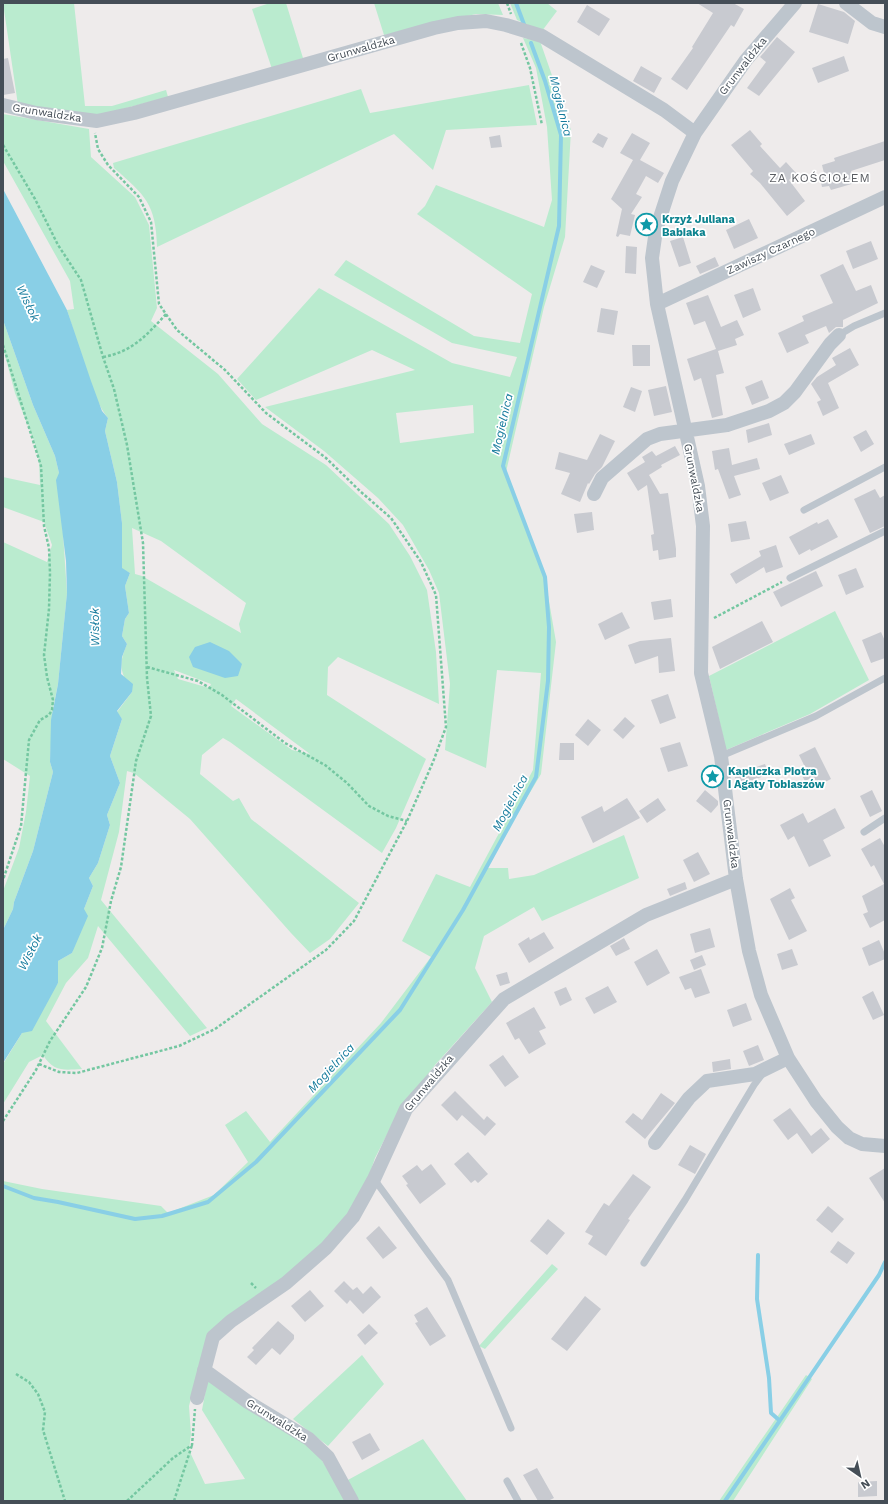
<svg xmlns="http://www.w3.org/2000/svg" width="888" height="1504" font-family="'Work Sans',sans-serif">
<rect width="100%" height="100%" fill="#eeebeb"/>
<path fill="#baebcf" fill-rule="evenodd" d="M3 3H74L85 106H112L166 90 168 97 100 115 18 105Z
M270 3H286L303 58 272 69 252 9Z
M374 3H498L503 15 476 14 384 35Z
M510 3H547L557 11 542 31 517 20Z
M523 38 540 41 571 130 565 237 544 307 506 472 544 572 556 642 541 774 485 868H508L509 879 534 875 624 835 639 878 542 921 534 907 484 936 475 968 492 1002 435 1065 399 1111 375 1158 365 1188 346 1217 325 1242 282 1280 229 1318 196 1379 189 1406 191 1434 189 1450 205 1484 245 1479 202 1410 208 1378 315 1449 347 1501H3V1181L42 1189 161 1206 168 1213 214 1195 248 1162 225 1125 246 1111 270 1142 381 1023 431 957 402 941 436 874 470 887 533 770 541 673 497 670 486 768 445 750 450 684 439 593 429 570 403 525 378 498 324 451 265 407 415 370 372 350 256 400 237 379 319 288 452 363 510 377 517 357 452 343 334 275 346 260 474 336 520 343 532 294 417 214 425 206 436 185 544 227 552 200 547 127 536 68ZM473 405 474 433 400 443 396 413Z
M529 85 537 125 446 130 433 170 394 134 157 247C156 204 145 195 114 168L113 163 361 89 370 113Z
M3 114 89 129 91 157 135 197 149 225 157 308 151 321 218 374 262 424 326 465 389 524 410 556 427 590 436 652 439 704 338 657 328 667 327 695 426 759 396 828 382 853 230 742 223 738 202 755 200 774 233 801 239 798 251 819 359 903 330 939 310 953 291 933 190 819 134 773 127 771 119 832 101 900 207 1028 190 1036 98 926 88 958 66 983 46 1021 82 1069C63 1070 54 1072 43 1055L29 1062 3 1104V1064L22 1033 58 983V961L72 953 84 909 93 886 89 878 98 863 110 825 107 815 120 783 110 756 122 719 117 712 132 692C120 671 118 666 127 644L122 636 125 619 129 613 125 586 130 573 122 569V523L117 482 105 431 108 418C91 398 76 337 67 310L74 309 70 281 3 161ZM132 528 161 541 246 603 239 624 241 633 142 576 135 574ZM174 670 211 684 209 688 178 679ZM236 699 310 754 292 750 231 706Z
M3 320 33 405 55 456 59 473 67 593 58 684 53 708 50 762 53 772 33 851 14 902 13 909 3 930V891L19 848 26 812 30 776 3 759V542L47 562 52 545 44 522 3 507V477L40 485 39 460 34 441 15 393 3 348Z
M835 611 869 680 810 714 726 750 709 676Z
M552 1264 558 1269 485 1349 479 1346Z
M362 1355 384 1384 328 1446 293 1419Z
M806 1375 812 1379 733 1501H719Z
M423 1439 467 1501H357L346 1481Z"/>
<path fill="#89cfe6" d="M3 189 67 310 91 381 102 411 108 418 105 431 117 482 122 523V568L130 573 125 586 129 613 125 619 122 636 127 644 122 657 121 674 133 684 132 692 117 711 122 719 110 756 120 783 107 815 110 825 98 863 89 878 93 886 84 909 88 916 72 953 58 961V983L32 1031 22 1033 3 1063V930L13 909 14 902 33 851 53 772 50 762 51 720 58 684 67 593 66 561 56 480 59 473 55 456 33 405 3 320Z
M210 642 229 651 242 664 238 676 225 678 193 667 189 657 195 647Z"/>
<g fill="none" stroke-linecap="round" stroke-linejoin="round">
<path stroke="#89cfe6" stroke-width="4" d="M516 3 525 27
M3 1186 34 1198 58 1202 135 1219 162 1216 208 1202 256 1162 400 1010 463 910 536 777 548 681 549 627 545 577 503 466 559 226 561 135 545 81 531 43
M758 1255 757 1299 769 1378 771 1413 779 1420
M725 1501 879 1275 885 1262"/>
</g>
<path fill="#c8cad0" d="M697 3H733L744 9 734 27 731 25 687 90 671 79 693 48 692 47 713 13Z
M818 4 844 12 855 21 848 44 809 32Z
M587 5 610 19 599 36 577 22Z
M777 37 795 52 759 96 747 88 766 62 760 57Z
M844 56 849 71 818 83 812 68Z
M8 58 15 93 3 95V59Z
M641 66 662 78 654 93 633 81Z
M750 130 762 144 760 146 780 168 786 162 796 173 789 180 805 201 787 216 760 183 750 174 753 171 731 145Z
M598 133 608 138 603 148 592 142Z
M632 133 650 143 640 160 664 173 658 183 646 176 636 194 642 197 631 214 635 215 630 236 620 234 618 237 616 236 622 209 611 199 633 160 620 153Z
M500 135 502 147 491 148 489 137Z
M885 141V160L851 171 855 183 831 190 829 186 822 187 819 174 824 173 822 165 835 161 834 158Z
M749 219 758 238 734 249 726 230Z
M683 237 691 263 679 267 670 241Z
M871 241 878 259 853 269 846 251Z
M626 246 637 247 636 274 625 273Z
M715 257 719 266 700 274 696 266Z
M843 264 856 291 871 285 878 303 843 320V327H836L829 333 826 326 805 335 809 343 787 353 778 333 804 321 802 316 833 303 820 275Z
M591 265 605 271 597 288 583 282Z
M753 288 761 310 743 318 734 295Z
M708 295 721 327 737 320 744 335 735 339 737 345 718 351 724 373 716 375 723 415 712 418 701 378 694 381 687 359 716 349 705 321 694 325 686 303Z
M601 308 618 311 614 335 597 332Z
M632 345H650V366H633Z
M850 348 859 365 828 383 839 408 823 416 817 402 821 400 811 384 817 377 836 365 832 358Z
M762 380 769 398 752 405 745 387Z
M666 386 672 412 654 416 648 390Z
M631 387 642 391 635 412 623 407Z
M769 423 772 435 748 443 746 430Z
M866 430 874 444 861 452 853 437Z
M600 434 615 441 602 467 595 474 589 484 588 483 580 502 561 494 570 473 555 469 559 452 587 460Z
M811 434 815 444 789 455 784 444Z
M675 446 680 455 661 465 662 467 649 475 660 494 668 493 676 549V557L659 560 658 550 653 551 651 535 654 534 647 485 638 491 627 473 645 462 642 457 652 451 656 456Z
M729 448 732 465 757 458 760 469 734 476 741 495 729 499 718 469 715 470 712 451Z
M781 475 789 493 770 501 762 483Z
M875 489 880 498 885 495V526L870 533 854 499Z
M592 512 594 530 577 533 574 514Z
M828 519 838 537 811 551 810 549 799 555 789 537 817 522 818 524Z
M746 521 750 539 731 542 728 524Z
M776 545 783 567 766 573 764 567 736 584 730 574 761 556 759 551Z
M856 568 864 587 846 595 838 575Z
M816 571 823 586 781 607 773 592Z
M671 599 673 617 654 620 651 602Z
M622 612 630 628 605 640 598 624Z
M762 621 773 642 720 669 712 647Z
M881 632 885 641V658L871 663 862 640Z
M671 638 675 671 659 673 658 656 635 664 628 645 640 641Z
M668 694 676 718 660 724 651 700Z
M625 717 635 726 623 739 613 730Z
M588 719 601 730 588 746 575 735Z
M680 742 688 766 668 772 660 748Z
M560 743H574V760H559Z
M815 747 831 779 821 784 819 780 813 783 811 778 805 781 800 772 806 769 799 755Z
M765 764 769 774 738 786 734 775Z
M705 790 718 801V805L711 813 696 801Z
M872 790 882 811 870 817 860 796Z
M627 798 640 818 593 843 581 817 602 806 604 812Z
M658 798 666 810 647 823 639 811Z
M835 808 845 828 823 840 831 856 809 867 794 836 788 840 780 825 803 813 808 823Z
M880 838 885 847V920L870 928 863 914 868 912 862 896 884 884 874 865 871 867 861 849Z
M698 852 710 874 694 882 683 860Z
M685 882 687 889 670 896 667 889Z
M790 888 795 898 791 900 807 931 789 940 770 899Z
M710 928 715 947 695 953 690 934Z
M544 932 554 948 529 963 518 944 529 937 530 940Z
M624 938 630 949 616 956 610 946Z
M879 940 885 954V959L869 966 862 948Z
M657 949 670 973 647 986 634 962Z
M792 949 798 965 782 970 777 954Z
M702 955 706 965 694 970 690 960Z
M701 969 710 993 695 998 691 988 685 990 679 977Z
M507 972 510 983 500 986 496 975Z
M608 986 617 1002 594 1014 585 998Z
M566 987 572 1000 560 1006 554 992Z
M873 991 884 1015 873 1020 862 997Z
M746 1003 752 1020 733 1027 727 1010Z
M534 1007 546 1028 539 1031 546 1044 529 1054 519 1038 515 1040 506 1023Z
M758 1045 764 1060 749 1066 743 1051Z
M503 1055 519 1077 505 1087 489 1065Z
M730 1059 731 1069 713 1072 712 1062Z
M455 1091 484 1120 487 1116 496 1124 485 1136 462 1115 457 1121 441 1105Z
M661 1093 675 1103 645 1139 625 1122 633 1113 642 1120Z
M790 1108 811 1136 821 1128 830 1139 812 1154 797 1133 788 1140 773 1120Z
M690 1145 706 1154 695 1174 678 1165Z
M468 1152 488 1174 478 1183 475 1180 471 1183 454 1164Z
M431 1164 446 1184 420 1204 406 1185 408 1184 402 1176 417 1165 422 1171Z
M885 1168V1203L869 1178Z
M633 1174 651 1187 628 1219 630 1220 606 1256 588 1244 593 1236 585 1232 604 1203 609 1206Z
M828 1206 844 1219 832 1233 816 1220Z
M548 1219 565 1233 547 1255 530 1241Z
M379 1226 397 1248 383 1259 366 1238Z
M838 1241 855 1253 847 1264 830 1252Z
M344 1281 353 1290 357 1287 363 1294 371 1286 381 1297 363 1314 350 1300 347 1304 334 1291Z
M310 1290 324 1306 305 1322 291 1306Z
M585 1296 601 1309 567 1351 551 1339Z
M427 1307 446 1336 430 1346 415 1323 418 1322 414 1315Z
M278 1321 294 1335V1339L280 1355 272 1348 256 1365 247 1357 254 1350 252 1348Z
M369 1324 378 1333 365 1345 357 1335Z
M370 1433 380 1450 362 1460 352 1442Z
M537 1468 554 1498 548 1501H538L523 1475Z
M877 1481V1496L858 1497V1482Z"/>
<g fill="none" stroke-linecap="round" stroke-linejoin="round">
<path stroke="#74c7a1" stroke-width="2.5" stroke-dasharray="3 2" stroke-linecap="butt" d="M507 3 511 14
M521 43 530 68 542 125
M3 145 35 199 58 245 81 280 103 357 114 389 127 445 143 543 147 678 151 716 136 761 121 867 111 901 102 948 86 987 50 1041 36 1070 3 1121
M3 345 41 466 44 526 49 548 50 573 49 609 44 655 47 677 53 700 52 710 49 715 40 720 29 740 21 826 3 880
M103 357C132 352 147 335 166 314
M714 618 782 582
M147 667 198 681 222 695 285 743 325 765 347 783 369 806 388 816 407 821
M39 1064 59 1072 77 1073 179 1046 215 1029 326 950 354 921 407 821 433 762 446 727 436 595 421 562 391 518 361 492 326 458 266 413 225 370 177 330 159 304 151 222 139 197 108 165 98 149 95 133
M251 1283 256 1288
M16 1374 29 1382 38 1394 45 1412 43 1430 65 1501
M127 1501 173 1458 192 1445 195 1409
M174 1501 192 1445"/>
<path stroke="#bdc5cd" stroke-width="7" d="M839 335 854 326 885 313
M804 510 885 467
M790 578 885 531
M721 756 816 716 885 678
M864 832 885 818
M374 1179 448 1280 511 1428
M644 1263 685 1200 754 1085 763 1073
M507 1481 518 1501"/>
<path stroke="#bdc5cd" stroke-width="14" d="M795 3 746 60 695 133 672 181 656 230 652 258 657 304 698 486 703 526 701 673 721 756 736 879 749 951 761 995 788 1058 816 1101 837 1127 849 1138 862 1144 885 1146
M846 3 872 23 885 27
M3 105 36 113 97 121 134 113 434 28 458 23 486 21 506 25 542 36 664 110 695 133
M657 304 885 197
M594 494 602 478 647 439 660 434 727 425 769 411 784 403 795 392 830 344 839 335
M655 1143 689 1098 707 1081 755 1074 788 1058
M204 1370 248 1402 309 1439 328 1457 352 1501
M197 1398 213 1337 231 1321 286 1283 326 1248 353 1217 374 1179 406 1109 504 999 646 915 736 879"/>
</g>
<defs>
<symbol id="sight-ring" viewBox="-11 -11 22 22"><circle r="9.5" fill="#fff" stroke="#0f9aa8" stroke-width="1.5"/><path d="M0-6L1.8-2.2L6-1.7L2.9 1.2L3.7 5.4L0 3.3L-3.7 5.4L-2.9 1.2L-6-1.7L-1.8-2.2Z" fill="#0f9aa8"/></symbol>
</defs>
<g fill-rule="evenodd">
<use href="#sight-ring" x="634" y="212" width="25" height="25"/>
<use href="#sight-ring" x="700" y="764" width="25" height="25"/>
</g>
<g text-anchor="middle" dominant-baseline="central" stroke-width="3.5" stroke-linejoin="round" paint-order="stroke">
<g font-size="11" fill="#454e57" stroke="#fff">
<text transform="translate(361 49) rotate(-16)">Grunwaldzka</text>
<text transform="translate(743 66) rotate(-52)">Grunwaldzka</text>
<text transform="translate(47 113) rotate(9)">Grunwaldzka</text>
<text transform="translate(771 251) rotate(-25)">Zawiszy Czarnego</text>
<text transform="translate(694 478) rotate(79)">Grunwaldzka</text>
<text transform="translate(731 834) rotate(83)">Grunwaldzka</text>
<text transform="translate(429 1083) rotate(-50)">Grunwaldzka</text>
<text transform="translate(277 1420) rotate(32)">Grunwaldzka</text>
</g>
<g font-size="11" font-weight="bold" fill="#0d838f" stroke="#fff" text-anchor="start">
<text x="662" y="219">Krzyż Juliana<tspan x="662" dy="13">Babiaka</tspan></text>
<text x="728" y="771">Kapliczka Piotra<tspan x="728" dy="13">i Agaty Tobiaszów</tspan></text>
</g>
<g font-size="12" font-style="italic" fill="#137a9c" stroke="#fff">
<text transform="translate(561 106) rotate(76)">Mogielnica</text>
<text transform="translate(28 303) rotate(65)">Wisłok</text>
<text transform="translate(502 424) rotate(-77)">Mogielnica</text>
<text transform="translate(95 627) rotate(-91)">Wisłok</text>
<text transform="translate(510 803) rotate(-62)">Mogielnica</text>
<text transform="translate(30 952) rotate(-63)">Wisłok</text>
<text transform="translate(331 1068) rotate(-47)">Mogielnica</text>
</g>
<g font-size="12" letter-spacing="1" fill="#585b60" stroke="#fff">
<text x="820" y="178">ZA KOŚCIOŁEM</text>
</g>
</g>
<rect width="888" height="1504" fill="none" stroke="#454e57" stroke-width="8"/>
<g transform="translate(860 1476) rotate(146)" stroke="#ffffff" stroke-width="3" paint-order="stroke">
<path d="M0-3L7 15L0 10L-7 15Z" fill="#454e57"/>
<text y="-6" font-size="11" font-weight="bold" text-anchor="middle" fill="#454e57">N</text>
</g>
</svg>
